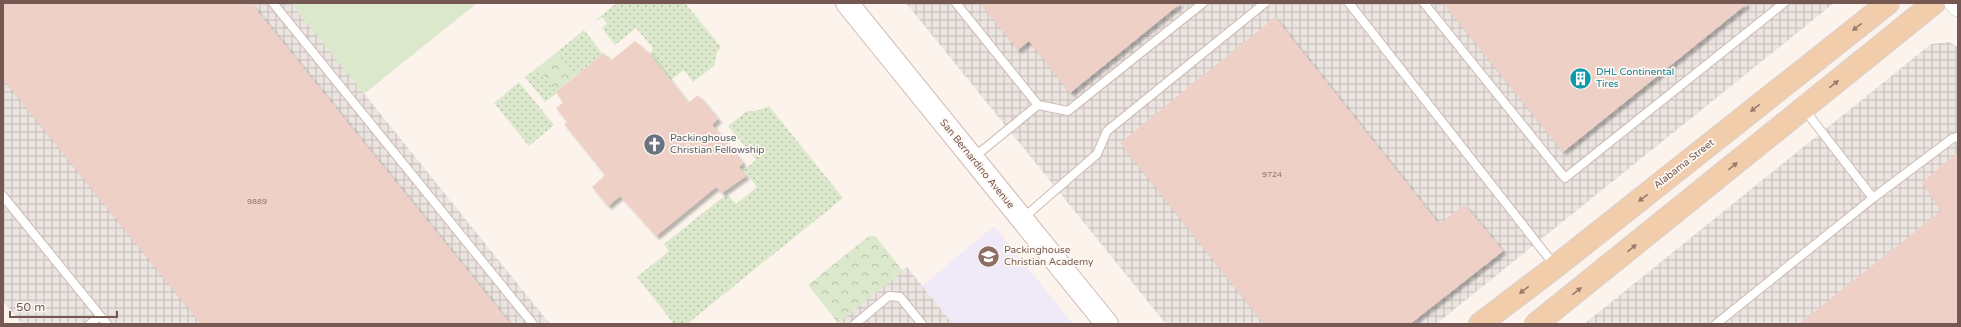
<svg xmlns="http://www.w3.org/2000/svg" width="1961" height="327" font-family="'Varela Round',sans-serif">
<defs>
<pattern id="industrial-grid" width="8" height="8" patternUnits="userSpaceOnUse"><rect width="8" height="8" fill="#ebe4e1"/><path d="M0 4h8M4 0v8" fill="none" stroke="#c3bcb9"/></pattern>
<pattern id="grass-dots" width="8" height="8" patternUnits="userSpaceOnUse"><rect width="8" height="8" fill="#dce8cb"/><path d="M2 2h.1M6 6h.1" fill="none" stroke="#b7bfa7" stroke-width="1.8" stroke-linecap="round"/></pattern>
<pattern id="park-crowns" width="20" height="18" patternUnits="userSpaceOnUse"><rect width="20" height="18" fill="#dce8cb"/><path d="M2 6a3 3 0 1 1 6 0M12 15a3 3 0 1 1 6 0" fill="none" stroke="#b7bfa7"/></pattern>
<filter id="shadow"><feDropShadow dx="3.5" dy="3.5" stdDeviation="1" flood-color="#0004"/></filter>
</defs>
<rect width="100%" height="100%" fill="#fbf3ec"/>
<path fill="url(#industrial-grid)" d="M3 3H291L550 324H22L3 301Z
M906 3H1834L1436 324H1166Z
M1949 42 1958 47V324H1584L1931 44Z
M907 267 953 324H836Z"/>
<path fill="#f0e9f8" d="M994 226 1073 324H953L922 286Z"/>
<path fill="url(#grass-dots)" d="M617 3H685L721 47 717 53 714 66 693 82 684 70 671 80 650 54 653 48 636 28 615 45 602 28 607 23 602 17 597 21 596 20Z
M584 30 603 54 575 76 557 52Z
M537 68 557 93 545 102 525 77Z
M519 82 554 125 529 146 494 103Z
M769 106 843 198 687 324H674L637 277 669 251 664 244 727 194 736 204 757 187 744 170 756 160 728 126 747 111H756Z"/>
<path fill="url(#park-crowns)" d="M557 52 575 76 556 92 537 68Z
M869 236H875L903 271 838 323 808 285Z"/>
<path fill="#dce8cb" d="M291 3H477L364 94Z"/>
<path fill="#eed0c7" filter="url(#shadow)" d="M3 3H251L511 324H201L3 79Z
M980 3H1181L1070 93 1029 41 1018 50Z
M1443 3H1748L1563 152Z
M1275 17 1439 224 1465 205 1503 251 1410 324H1264L1120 143Z
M635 41 650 54 688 103 698 95 718 119 712 125 743 163 739 167 746 176 722 193 716 187 656 236 620 196 608 206 592 187 605 175 564 124 567 122 556 108 563 103 556 92 604 53 610 61Z
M1958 153V324H1799L1941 211 1922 182Z"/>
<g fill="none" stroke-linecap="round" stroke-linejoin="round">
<defs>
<path id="service" d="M273 3 533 324
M956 3 1038 105
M1349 3 1555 266
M1424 3 1565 178 1784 3
M973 158 1038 105 1068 111 1203 3
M3 196 107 324
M1873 198 1953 138 1958 137
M1022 219 1097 154 1107 131 1265 3
M90 324 100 316
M855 324 889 296 900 297 922 324
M1716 324 1873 198 1804 109"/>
<path id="tertiary" d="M1954 3 1958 7"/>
<path id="secondary" d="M847 3 1107 324"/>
<path id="primary" d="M1480 324 1555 267 1888 3
M1536 324 1934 3"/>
</defs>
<use href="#service" stroke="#cfbcb5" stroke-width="10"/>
<use href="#tertiary" stroke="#cfbcb5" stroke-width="20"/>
<use href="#secondary" stroke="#d2bbb3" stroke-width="24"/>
<use href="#primary" stroke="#d8d0ce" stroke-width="24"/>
<use href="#service" stroke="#fff" stroke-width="8"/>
<use href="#tertiary" stroke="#fff" stroke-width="19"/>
<use href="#secondary" stroke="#fff" stroke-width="22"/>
<use href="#primary" stroke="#f2cdac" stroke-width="22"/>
</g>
<defs><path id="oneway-solid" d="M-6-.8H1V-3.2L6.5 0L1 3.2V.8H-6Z"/></defs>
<g fill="#9a7b6c">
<use href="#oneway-solid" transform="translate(1857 27) rotate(142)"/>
<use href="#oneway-solid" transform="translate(1834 84) rotate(-39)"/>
<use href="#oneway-solid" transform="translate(1755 108) rotate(142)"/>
<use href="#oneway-solid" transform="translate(1733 166) rotate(-39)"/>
<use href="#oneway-solid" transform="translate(1643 198) rotate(142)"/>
<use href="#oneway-solid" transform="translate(1632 248) rotate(-39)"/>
<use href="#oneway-solid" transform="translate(1524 290) rotate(143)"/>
<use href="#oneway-solid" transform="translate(1577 291) rotate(-39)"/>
</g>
<defs>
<symbol id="building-disc" viewBox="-11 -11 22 22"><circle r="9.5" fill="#0f9aa8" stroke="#fef8f3"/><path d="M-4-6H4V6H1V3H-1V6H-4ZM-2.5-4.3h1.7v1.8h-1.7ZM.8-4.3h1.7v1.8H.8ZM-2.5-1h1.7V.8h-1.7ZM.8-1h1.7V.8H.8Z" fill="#fff"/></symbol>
<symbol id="church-disc" viewBox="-11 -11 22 22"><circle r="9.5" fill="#6b7280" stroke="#fef8f3"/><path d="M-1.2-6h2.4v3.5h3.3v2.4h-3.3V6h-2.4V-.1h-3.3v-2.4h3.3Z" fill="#fff"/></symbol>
<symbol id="school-disc" viewBox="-11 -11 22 22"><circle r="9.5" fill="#8d6e63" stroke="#fef8f3"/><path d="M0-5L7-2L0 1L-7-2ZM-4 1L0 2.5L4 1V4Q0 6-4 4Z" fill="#fff"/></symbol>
</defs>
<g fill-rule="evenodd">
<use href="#building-disc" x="1568" y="66" width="25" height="25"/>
<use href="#church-disc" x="642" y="132" width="25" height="25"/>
<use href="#school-disc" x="976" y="244" width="25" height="25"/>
</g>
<g text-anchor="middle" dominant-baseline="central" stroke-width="3.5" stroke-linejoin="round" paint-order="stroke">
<g font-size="8" fill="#93766e">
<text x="1272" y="174">9724</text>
<text x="257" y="201">9889</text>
</g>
<g font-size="10" fill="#0d838f" stroke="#fef8f3" text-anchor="start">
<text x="1596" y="72">DHL Continental<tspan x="1596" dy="12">Tires</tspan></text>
</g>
<g font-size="10" fill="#5b616d" stroke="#fef8f3" text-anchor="start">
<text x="670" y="138">Packinghouse<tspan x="670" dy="12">Christian Fellowship</tspan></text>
</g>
<g font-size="10" fill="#755851" stroke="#fef8f3">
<text transform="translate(977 164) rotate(51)">San Bernardino Avenue</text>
<text transform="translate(1684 164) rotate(-38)">Alabama Street</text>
</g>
<g font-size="10" fill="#785e54" stroke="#fef8f3" text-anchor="start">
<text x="1004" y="250">Packinghouse<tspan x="1004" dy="12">Christian Academy</tspan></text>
</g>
</g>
<rect width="1961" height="327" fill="none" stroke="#755851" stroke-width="8"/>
<path d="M10 311v6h107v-6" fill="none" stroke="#755851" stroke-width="2"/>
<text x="16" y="311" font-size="12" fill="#755851" stroke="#fef8f3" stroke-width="3" paint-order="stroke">50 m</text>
</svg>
